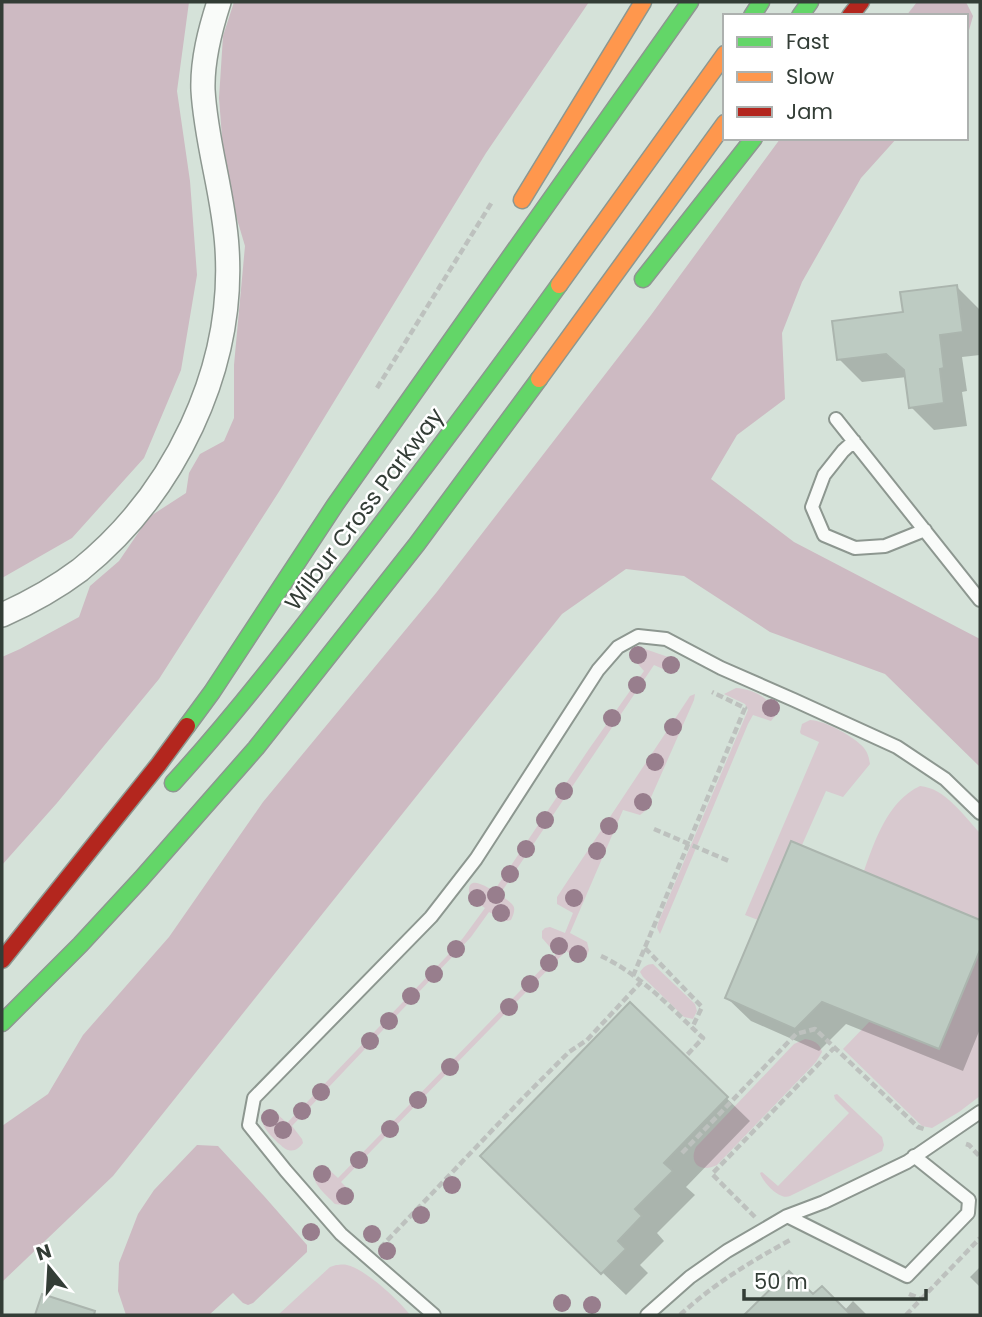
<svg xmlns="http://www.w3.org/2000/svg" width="982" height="1317" font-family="Poppins,sans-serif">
<rect width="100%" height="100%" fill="#d5e2d9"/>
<path fill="#d8c9cf" d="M642 648 677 660 680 664C679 670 676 671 672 673L654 665 500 894C511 905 519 903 511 920L507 921 489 912 471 937 292 1126 302 1139 303 1143C299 1148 295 1152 288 1150 284 1149 281 1145 278 1143 268 1133 254 1120 269 1109L274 1111 287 1123 446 957 463 938 485 908 470 898C464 872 485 886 494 891L589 749 644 671 630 655 631 652Z
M736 688C752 689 773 698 775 716L771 721 753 715 748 724 660 934 657 928 658 923 748 710 745 704 724 694Z
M695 694 694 700 645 811 640 815 623 810 570 933 587 942 589 950 586 958 580 960 566 951 341 1182 354 1195C354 1206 343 1205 335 1204 325 1193 301 1176 324 1165L338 1178 556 954 542 938V931L545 928 550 927 565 933 573 913 557 904V897L690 696Z
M810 720C824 720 855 737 864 748 868 753 869 758 870 764L843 797 826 791 802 845 791 841 758 920 745 915 819 742 801 734 800 732 802 724Z
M920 786C945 788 964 816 980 833V920L864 871C875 840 888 801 920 786Z
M980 950V1096L959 1112 932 1128 922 1126 843 1049 870 1021 939 1049Z
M653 964 695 1004 697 1011 693 1019 684 1017 643 977 640 972C643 967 647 964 653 964Z
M805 1039C813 1040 820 1043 822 1052L816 1062 717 1165C701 1173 688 1164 696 1147L794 1044Z
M837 1094 882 1137 884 1145 882 1151 794 1194C790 1196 787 1198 782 1196 773 1193 762 1180 760 1173L762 1172 778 1186 849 1113 835 1099 834 1095Z
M336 1265C339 1265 343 1264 347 1265 365 1269 399 1300 410 1315H278L330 1267Z"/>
<path fill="#cdbac2" d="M2 2H189L177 91 190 181 197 275 181 370 144 458 72 538 2 578Z
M234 2H589L486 153 280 490 159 679 57 803 2 865V657L20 649 79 617 90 586 119 561 149 517 186 493 189 473 200 454 224 441 234 418V365L245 246 234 209 223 150 219 98 223 36Z
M917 2H966L973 16 966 41V16H906Z
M783 138H897L861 178 802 282 782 333 785 399 737 435 711 479 794 542 980 639V767L885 674 770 632 684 576 626 569 562 614 113 1176 2 1282V1126L48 1094 83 1035 169 937 263 802 436 593 651 315 780 139Z
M197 1145 218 1146 264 1196 307 1245V1252L253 1303 248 1305 243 1303 233 1293 209 1315H126L118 1291 119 1263 138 1214 154 1190Z"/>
<path fill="#0003" d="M956 286 980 310V355L962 357 967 391 962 392 967 426 934 430 911 407 907 377 862 382 839 359 905 314Z
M792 843 980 922V1029L963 1071 846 1024 819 1051 751 1021 727 998Z
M630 1004 750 1121 686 1187 695 1195 657 1233 664 1241 640 1265 648 1273 626 1295 505 1179Z
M980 1267V1287L970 1277Z
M789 1273 813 1297 844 1311 853 1301 867 1315H747Z"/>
<path fill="#bdcbc2" stroke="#abb5ae" stroke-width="2" d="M957 285 963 332 940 335 944 368 940 369 944 403 909 408 904 370 886 354 837 360 832 321 903 312 900 292Z
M791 841 980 920V950L939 1049 822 1002 795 1029 725 998Z
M630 1002 728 1097 664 1163 673 1171 635 1209 642 1216 618 1241 626 1249 601 1274 480 1156Z
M789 1271 813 1294 822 1286 851 1315H744Z
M42 1294 95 1311 94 1315H35Z"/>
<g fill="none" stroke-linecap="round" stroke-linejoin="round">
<defs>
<path id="lane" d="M836 419 980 600
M854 441 843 451 824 475 812 507 824 535 855 548 885 546 925 530
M787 1216 907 1276 968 1213 969 1200 914 1156
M434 1315 341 1234 286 1171 249 1125 254 1098 431 917 476 859 598 670 618 647 638 636 666 639 721 668 794 700 897 747 945 779 980 813
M647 1315 690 1277 727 1251 787 1216 824 1202 907 1162 980 1112"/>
<path id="street" d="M2 615C29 603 56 588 80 570 174 494 235 370 227 248 224 195 206 144 203 90 202 60 210 30 219 2"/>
<path id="fast" d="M752 16 761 2
M800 16 810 2
M643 279 754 138
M187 726 212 692 335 505 690 2
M173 783C235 715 291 642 347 569 419 475 490 381 559 285
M2 1023 80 945 141 879 256 748 417 544 539 379"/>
<path id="slow" d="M522 200 643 2
M559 285 725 54
M539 379 725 123"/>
<path id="jam" d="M850 16 861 2
M2 960 159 764 187 726"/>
</defs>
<use href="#lane" stroke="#8d9790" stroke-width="16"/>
<use href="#street" stroke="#8d9790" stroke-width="26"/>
<use href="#fast" stroke="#8d9790" stroke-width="19"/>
<use href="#slow" stroke="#8d9790" stroke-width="19"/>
<use href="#jam" stroke="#8d9790" stroke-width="19"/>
<path stroke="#bdc1be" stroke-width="4.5" stroke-dasharray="7 3.5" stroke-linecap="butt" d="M377 388 492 202
M654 829 729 861
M645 948 702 1007 692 1028
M601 956C640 974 672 1009 703 1038L686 1056
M633 976 745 708 712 692
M966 1144 969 1145 980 1157
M682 1153 796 1034 815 1029 918 1127 924 1129
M755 1217 712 1174 834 1048
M380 1248 522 1099 569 1052 587 1040 641 982
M909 1294 921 1299
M680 1315C715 1283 750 1262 792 1239
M906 1315 980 1238"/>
<use href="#lane" stroke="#f9fbf9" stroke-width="12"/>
<use href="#street" stroke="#f9fbf9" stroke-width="23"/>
<use href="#fast" stroke="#63d668" stroke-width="16"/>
<use href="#slow" stroke="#ff974d" stroke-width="16"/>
<use href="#jam" stroke="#b3261e" stroke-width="16"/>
</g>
<g fill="#987e8d">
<circle cx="638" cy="655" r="9"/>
<circle cx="671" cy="665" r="9"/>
<circle cx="637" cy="685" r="9"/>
<circle cx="771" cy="708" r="9"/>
<circle cx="612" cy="718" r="9"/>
<circle cx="673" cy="727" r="9"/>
<circle cx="655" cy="762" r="9"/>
<circle cx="564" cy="791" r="9"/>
<circle cx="643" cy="802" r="9"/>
<circle cx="545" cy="820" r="9"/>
<circle cx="609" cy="826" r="9"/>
<circle cx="526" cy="849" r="9"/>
<circle cx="597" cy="851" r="9"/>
<circle cx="510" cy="874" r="9"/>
<circle cx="496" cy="895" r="9"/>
<circle cx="477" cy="898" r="9"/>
<circle cx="574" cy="898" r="9"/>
<circle cx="501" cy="913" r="9"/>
<circle cx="559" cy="946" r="9"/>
<circle cx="456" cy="949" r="9"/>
<circle cx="578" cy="954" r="9"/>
<circle cx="549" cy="963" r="9"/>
<circle cx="434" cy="974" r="9"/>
<circle cx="530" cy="984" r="9"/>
<circle cx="411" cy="996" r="9"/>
<circle cx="509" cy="1007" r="9"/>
<circle cx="389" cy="1021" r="9"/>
<circle cx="370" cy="1041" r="9"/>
<circle cx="450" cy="1067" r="9"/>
<circle cx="321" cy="1092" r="9"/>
<circle cx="418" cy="1100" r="9"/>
<circle cx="302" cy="1111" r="9"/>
<circle cx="270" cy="1118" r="9"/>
<circle cx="390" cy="1129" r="9"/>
<circle cx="283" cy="1130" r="9"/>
<circle cx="359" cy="1160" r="9"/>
<circle cx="322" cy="1174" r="9"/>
<circle cx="452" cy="1185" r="9"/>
<circle cx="345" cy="1196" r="9"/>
<circle cx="421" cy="1215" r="9"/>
<circle cx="311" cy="1232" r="9"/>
<circle cx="372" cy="1234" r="9"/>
<circle cx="387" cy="1251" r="9"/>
<circle cx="562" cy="1303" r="9"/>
<circle cx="592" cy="1305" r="9"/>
</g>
<g text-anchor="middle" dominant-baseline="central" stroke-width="5" stroke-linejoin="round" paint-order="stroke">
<g font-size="23" fill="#333d36" stroke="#fff">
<text transform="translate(364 509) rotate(-53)">Wilbur Cross Parkway</text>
</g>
</g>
<rect width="982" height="1317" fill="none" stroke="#333d36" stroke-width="7"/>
<rect x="723" y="14" width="245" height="126" fill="#ffffff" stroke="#adb1af" stroke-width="2"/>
<rect x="737" y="37" width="35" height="10" fill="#63d668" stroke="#adb1af" stroke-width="2"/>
<text x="786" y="49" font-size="21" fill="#333d36">Fast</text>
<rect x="737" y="72" width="35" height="10" fill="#ff974d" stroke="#adb1af" stroke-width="2"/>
<text x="786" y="84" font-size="21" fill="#333d36">Slow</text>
<rect x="737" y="107" width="35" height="10" fill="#b3261e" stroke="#adb1af" stroke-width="2"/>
<text x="786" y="119" font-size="21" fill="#333d36">Jam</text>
<g transform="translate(49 1268) rotate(342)" stroke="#ffffff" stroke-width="5" paint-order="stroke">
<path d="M0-5L12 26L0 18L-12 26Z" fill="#333d36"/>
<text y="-10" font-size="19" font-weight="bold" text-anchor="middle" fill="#333d36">N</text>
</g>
<path d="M744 1289v10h182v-10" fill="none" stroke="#333d36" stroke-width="3.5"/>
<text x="754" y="1289" font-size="21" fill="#333d36" stroke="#ffffff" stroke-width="5" paint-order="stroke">50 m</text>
</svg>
